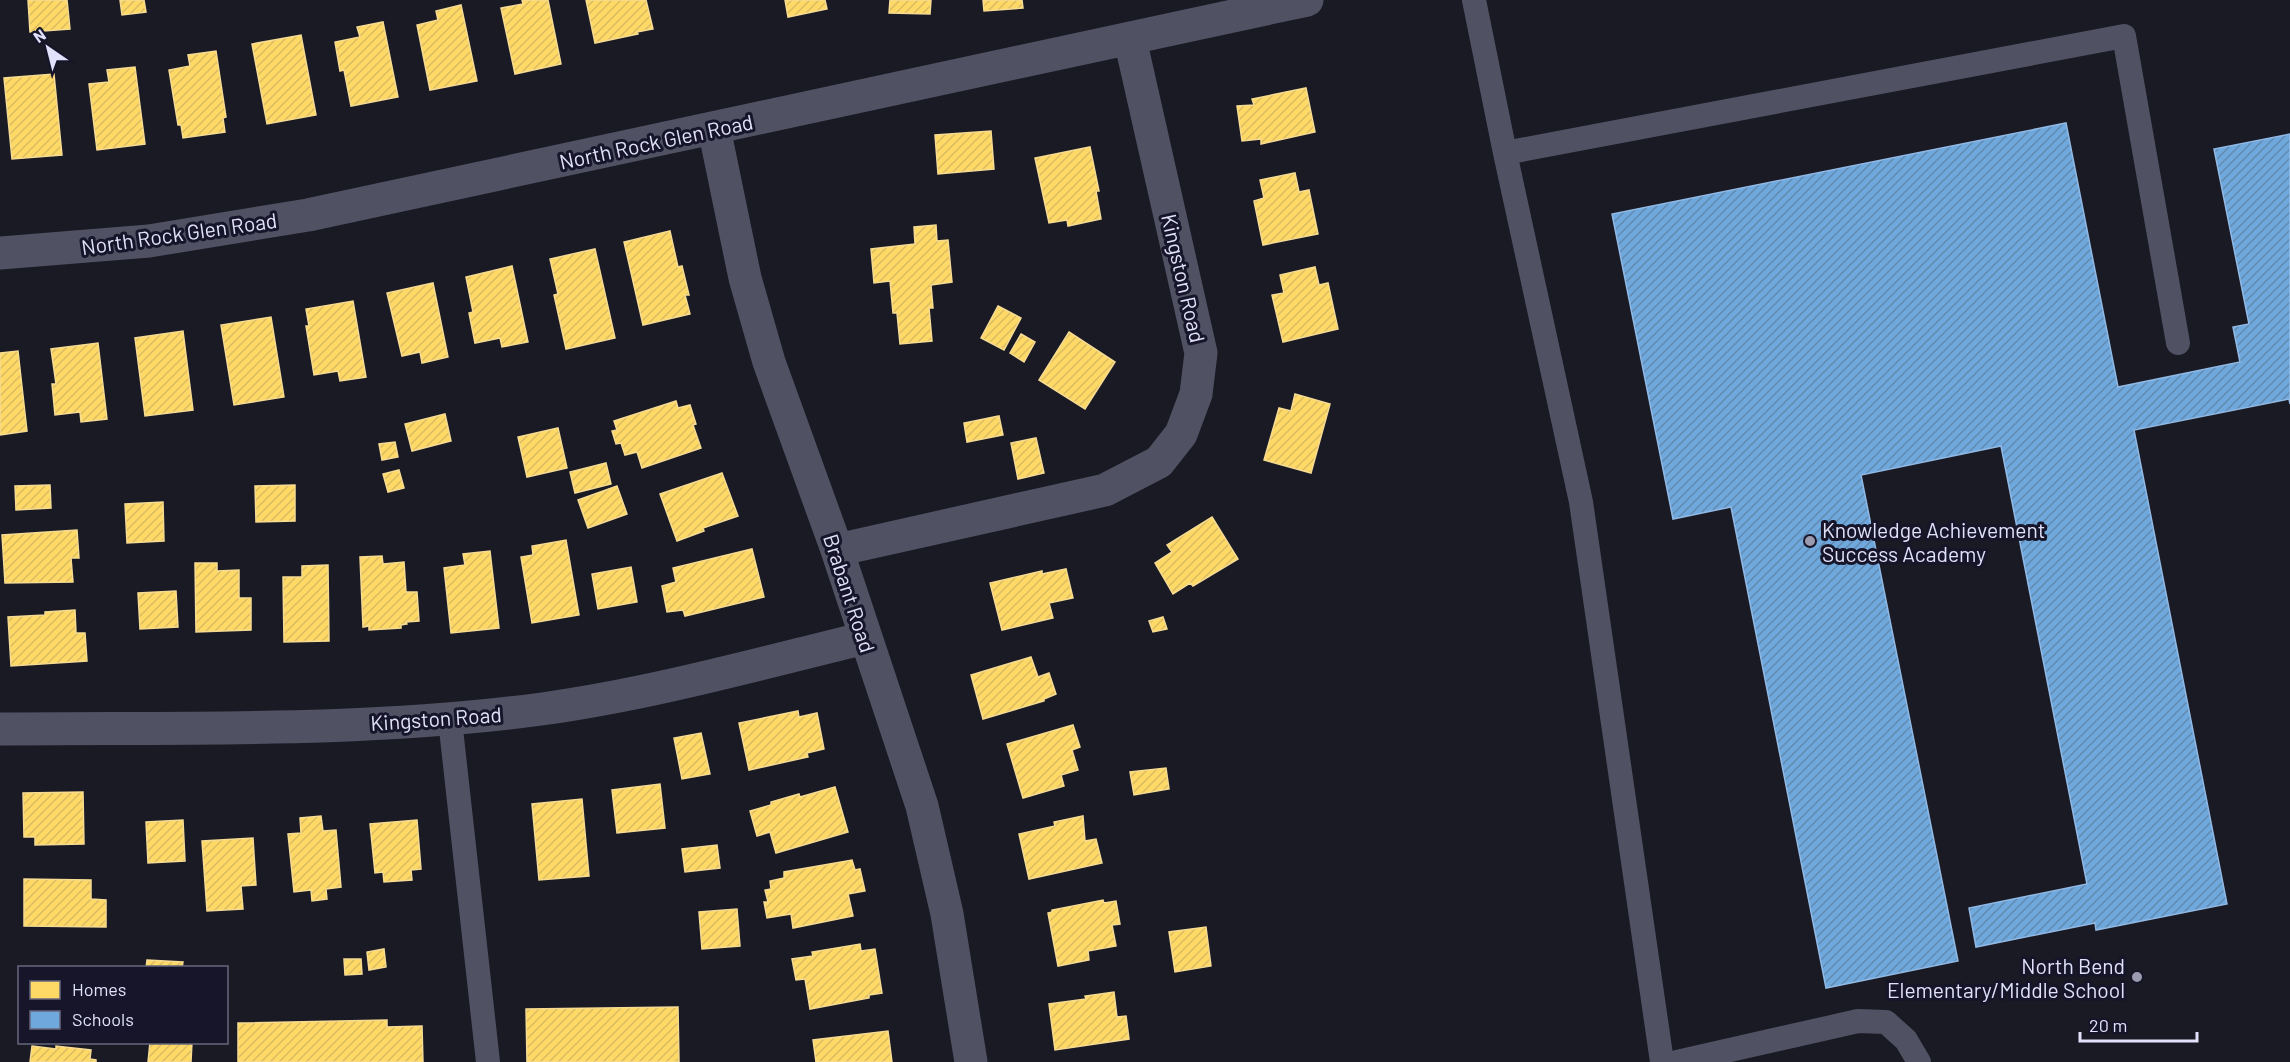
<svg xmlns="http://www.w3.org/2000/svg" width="2290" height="1062" font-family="Barlow,sans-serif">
<defs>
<pattern id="homes-hatch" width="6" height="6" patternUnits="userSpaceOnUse" patternTransform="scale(1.5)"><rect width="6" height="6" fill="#ffd966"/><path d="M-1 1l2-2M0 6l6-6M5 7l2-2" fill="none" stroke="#dabb61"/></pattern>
<pattern id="schools-hatch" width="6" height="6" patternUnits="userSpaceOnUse" patternTransform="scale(1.5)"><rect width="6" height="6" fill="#6fa8dc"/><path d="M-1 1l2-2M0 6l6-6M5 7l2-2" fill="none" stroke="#628ab0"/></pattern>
</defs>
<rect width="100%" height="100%" fill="#1a1a24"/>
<path fill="url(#homes-hatch)" stroke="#f6db93" stroke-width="1.5" d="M28 0H67L70 29 30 32Z
M120 0H144L146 12 122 15Z
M522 0H548L561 64 515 74 501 8 523 4Z
M586 0H646L653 29 637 32 638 34 595 43Z
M785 0H825L827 9 788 17Z
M890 0H931L930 14 889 13Z
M983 0H1022L1023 8 984 11Z
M461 5 477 81 430 90 417 25 438 20 436 11Z
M383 22 398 97 351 106 344 70 340 71 335 42 360 37 357 27Z
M301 35 316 115 267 124 252 44Z
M216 51 226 117 223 118 225 132 183 138 181 125H178L169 70 190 66 188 55Z
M135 67 145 144 97 150 89 84 109 82 107 70Z
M54 74 62 155 12 159 4 78Z
M1306 88 1315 132 1261 144V139L1242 141 1237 106 1254 105 1252 99Z
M991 131 994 169 938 174 935 135Z
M1090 147 1099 191H1096L1101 219 1068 226 1067 220 1049 223 1035 158Z
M1295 173 1299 192 1309 190 1318 234 1263 245 1254 201 1264 198 1260 180Z
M936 225 937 241 948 240 952 282 931 285 933 308H929L932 341 900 344 897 313H893L890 281 874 283 871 249 915 244 914 227Z
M670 231 678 267 682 266 689 295H685L690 314 643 325 624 242Z
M595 249 615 338 566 349 554 295 558 294 550 259Z
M512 266 528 342 502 347 500 338 475 343 469 313 473 312 466 277Z
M1315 267 1319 285 1328 283 1338 329 1283 342 1272 295 1284 293 1280 275Z
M433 283 448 357 422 363 420 352 402 356 387 293Z
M353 301 366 377 340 381 338 371 314 375 306 326H309L306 309Z
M998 306 1021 318 1004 350 981 338Z
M271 317 284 397 234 405 221 325Z
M183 331 193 410 145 416 135 338Z
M1069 332 1115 362 1085 409 1039 380Z
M1021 334 1035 342 1024 362 1010 353Z
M98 343 107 419 81 422 80 412 55 415 52 384H56L51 349Z
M18 351 27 431 0 435V353Z
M1295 394 1330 404 1311 473 1264 460 1279 408 1291 411Z
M676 401 678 408 690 405 696 424 693 425 701 448 642 468 637 452 625 455 621 443 616 444 612 431 617 430 614 421Z
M445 414 451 441 412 451 405 424Z
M999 416 1003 435 967 442 964 423Z
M558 428 567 468 527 477 518 437Z
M1036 438 1044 473 1018 479 1011 443Z
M395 442 398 457 382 460 379 444Z
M606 463 611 484 575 493 570 472Z
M399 470 404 488 388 492 383 474Z
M722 473 738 516 703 528 704 531 677 541 660 494Z
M50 485 51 508 16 510 15 486Z
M295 485V521L256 522 255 486Z
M617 486 627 514 588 528 578 500Z
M163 502 164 541 127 543 125 504Z
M1212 517 1238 559 1193 586 1190 583 1173 594 1155 563 1172 552 1167 545Z
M77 530 79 558H71L73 582 5 583 2 535Z
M566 540 579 615 532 623 521 557 533 555 532 546Z
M752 549 764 597 685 616 683 610 667 612 662 586 676 582 673 568Z
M490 551 499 628 451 633 444 568 465 565 463 554Z
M382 556 383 564 404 562 406 592H417L419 621 406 622 407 624 401 625V628L369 630V626L363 627 360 557Z
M195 563H217V571L239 570V598H251V630L196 632Z
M328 565 329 641 284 642 283 577H302V566Z
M631 567 637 602 598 609 592 574Z
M1066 569 1073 598 1049 603 1053 618 1002 630 990 583 1042 571V574Z
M176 591 178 627 140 629 138 593Z
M75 610 76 633H85L87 661 11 666 8 617 45 615V612Z
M1163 617 1167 629 1153 632 1149 621Z
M1031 657 1038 677 1049 673 1056 694 1044 699V701L983 719 971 675Z
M798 711 799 717 817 713 824 749 807 753 808 757 749 770 739 723Z
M1073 725 1080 747 1072 750 1078 770 1061 775 1064 786 1023 798 1007 744Z
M701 733 710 774 682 779 674 738Z
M1166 768 1169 789 1134 795 1130 772Z
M660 784 665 828 617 833 612 790Z
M835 787 848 832 776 853 770 832 757 836 750 811 771 805V802L799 794 800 797Z
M83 792 84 844 35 845V837H24L23 793Z
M582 799 589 876 539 880 532 804Z
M321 816 323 831 336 830 341 887 326 889 327 899 312 901 311 890 294 892 288 834 301 833 300 818Z
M1083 816 1085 841 1096 839 1102 863 1029 879 1019 834 1055 826 1054 822Z
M183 820 185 861 148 863 146 822Z
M417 820 421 869 411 870 412 880 384 882 383 872 375 873 370 824Z
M253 838 256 885 241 886 243 909 207 911 202 841Z
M717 845 720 868 685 872 682 849Z
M852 860 855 870 860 869 865 891 848 894 853 916 793 928 791 914 767 918 764 902H768L765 890 771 889 770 881 784 878V872Z
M24 879 91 880V899L106 900V927L24 926Z
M1103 900 1104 903 1116 901 1120 924 1112 925 1116 946 1088 951 1089 960 1058 966 1048 913 1052 912V910Z
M737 909 740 946 702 949 699 912Z
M1206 927 1211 966 1175 972 1169 932Z
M860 944 861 951 875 949 882 993 869 995V998L810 1009 805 979 796 980 792 959 813 956 812 952Z
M384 949 386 967 369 970 367 952Z
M344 959H361L362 974 345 975Z
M147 960 183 962 182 968H146Z
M1114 992 1117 1017 1126 1016 1129 1039 1055 1050 1049 1004 1086 999 1085 996Z
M678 1007 679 1062H527L526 1009Z
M387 1020V1027L422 1026 423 1062H238V1023Z
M888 1031 892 1062H816L813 1040Z
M150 1042H192L191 1062H148Z
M32 1046 56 1049V1046L91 1050 90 1059 96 1060V1062H30Z"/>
<path fill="url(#schools-hatch)" stroke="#91b9e5" stroke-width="1.5" d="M2066 123 2118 387 2240 362 2233 327 2249 324 2214 149 2290 134V404L2289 399 2134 430 2227 904 2096 930 2095 923 1976 947 1969 908 2087 884 2001 446 1861 475 1958 961 1826 988 1731 507 1673 519 1612 214Z"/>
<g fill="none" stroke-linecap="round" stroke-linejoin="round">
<path stroke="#505163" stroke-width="24" d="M1474 0 1505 153 1581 502 1662 1062
M1505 153 2124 36 2178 343
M450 720 488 1062
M1677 1062 1858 1021 1886 1022 1906 1040 1919 1062"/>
<path stroke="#505163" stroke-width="33" d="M714 128 745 278 769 362 837 550 922 806 947 914 971 1062
M837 550 1105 490 1159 462 1181 434 1196 394 1201 353 1130 39
M0 729C181 727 363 733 542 709 651 694 758 664 865 638"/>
<path stroke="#505163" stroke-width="33" d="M0 253 149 241 308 215 1307 0"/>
</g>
<g fill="#9b9bb0" stroke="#161529" stroke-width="2">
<circle cx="1810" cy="541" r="6"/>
<circle cx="2137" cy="977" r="6"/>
</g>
<g text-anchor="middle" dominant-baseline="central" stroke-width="6" stroke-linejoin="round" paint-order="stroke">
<g font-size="21" fill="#e1e1fb" stroke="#161529">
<text transform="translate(656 141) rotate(-12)">North Rock Glen Road</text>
<text transform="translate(179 233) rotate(-8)">North Rock Glen Road</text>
<text transform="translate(1184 278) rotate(77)">Kingston Road</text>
<text transform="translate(850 593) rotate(72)">Brabant Road</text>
<text transform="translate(436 718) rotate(-4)">Kingston Road</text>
</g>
<g font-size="21" fill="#e1e1fb" stroke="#161529" text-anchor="start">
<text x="1822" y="529">Knowledge Achievement<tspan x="1822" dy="24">Success Academy</tspan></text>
<text x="2125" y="965" text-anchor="end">North Bend<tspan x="2125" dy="24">Elementary/Middle School</tspan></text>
</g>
</g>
<rect x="18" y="966" width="210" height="78" fill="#161529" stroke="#67677d" stroke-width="1.5"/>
<rect x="30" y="981" width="30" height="18" fill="#ffd966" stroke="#67677d" stroke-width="1.5"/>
<text x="72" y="996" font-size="18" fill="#e1e1fb">Homes</text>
<rect x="30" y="1011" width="30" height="18" fill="#6fa8dc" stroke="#67677d" stroke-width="1.5"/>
<text x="72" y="1026" font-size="18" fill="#e1e1fb">Schools</text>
<g transform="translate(48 48) rotate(325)" stroke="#161529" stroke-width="4.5" paint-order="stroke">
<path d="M0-4.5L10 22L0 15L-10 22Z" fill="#e1e1fb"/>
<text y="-9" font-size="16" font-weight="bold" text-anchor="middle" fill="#e1e1fb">N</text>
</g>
<path d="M2080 1032v9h117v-9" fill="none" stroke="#e1e1fb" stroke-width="3"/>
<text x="2089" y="1032" font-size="18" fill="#e1e1fb" stroke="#161529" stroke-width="4.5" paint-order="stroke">20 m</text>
</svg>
